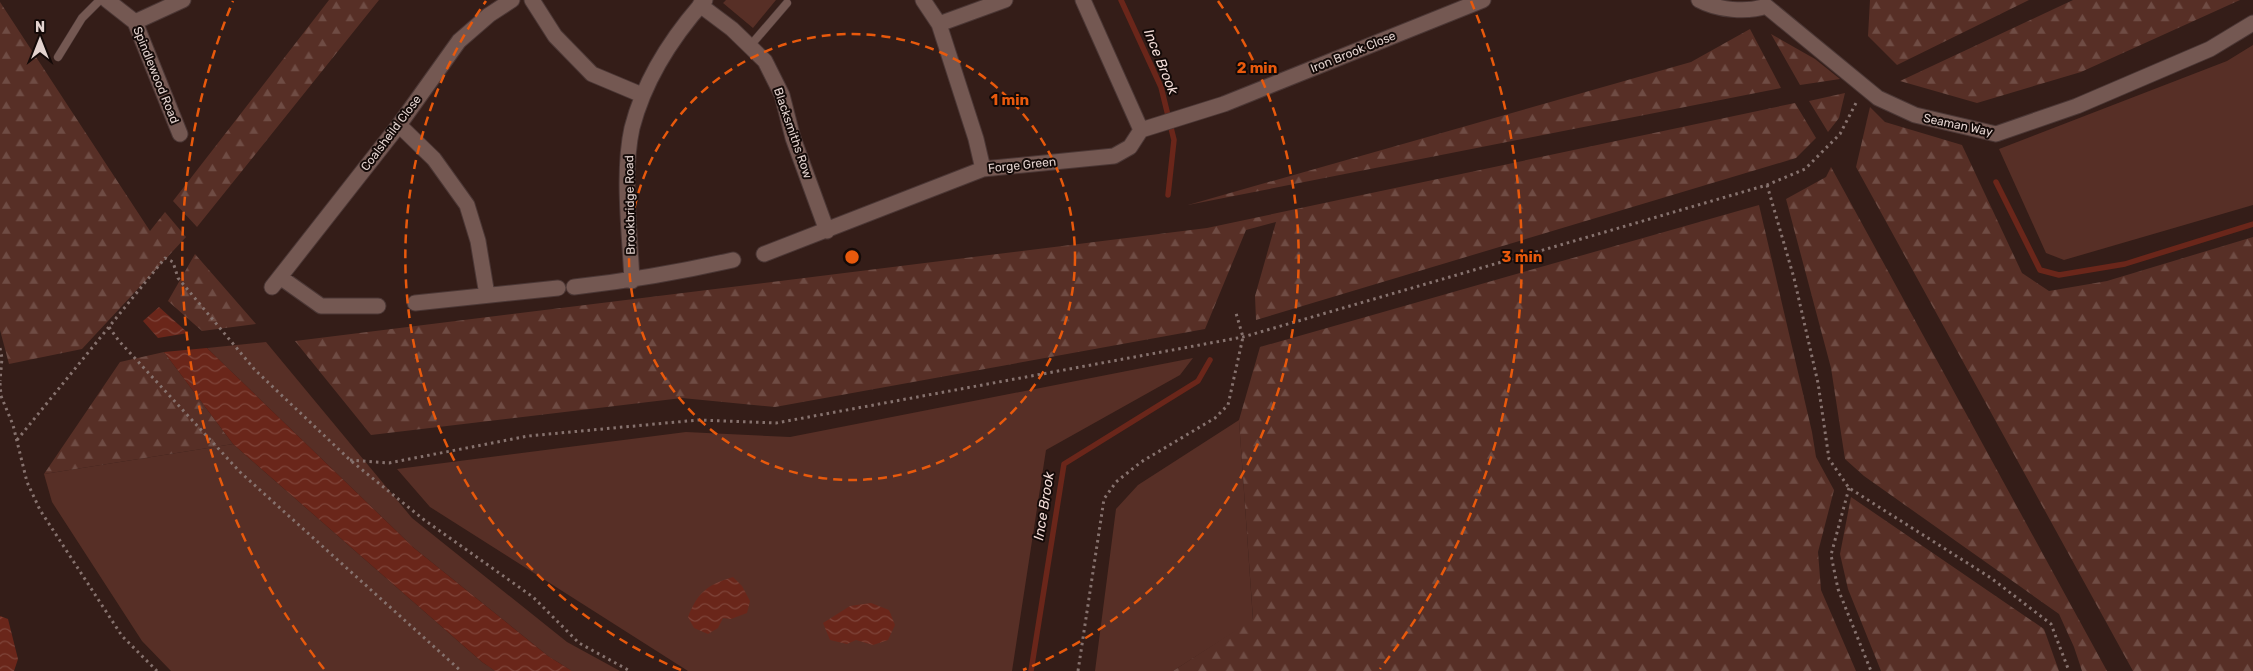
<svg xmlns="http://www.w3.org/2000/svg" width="2253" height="671" font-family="Rubik,sans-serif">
<defs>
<pattern id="forest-firs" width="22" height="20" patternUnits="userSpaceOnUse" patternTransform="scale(1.25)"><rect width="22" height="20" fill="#572f26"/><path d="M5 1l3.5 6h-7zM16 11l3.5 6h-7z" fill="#6f4c44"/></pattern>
<pattern id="water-waves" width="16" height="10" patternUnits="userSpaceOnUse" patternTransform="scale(1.25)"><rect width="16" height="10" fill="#6a261a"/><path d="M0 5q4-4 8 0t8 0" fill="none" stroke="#7f453a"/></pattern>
</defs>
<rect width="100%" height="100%" fill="#341d18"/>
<path fill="#572f26" d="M726 0H776L753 28 723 3Z
M2253 45V205L2064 260 2046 253 1999 149 2227 61Z
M266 342 412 518 567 642 620 671H572L548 656 414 548 207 348Z
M1193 358 1180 375 1046 450 1012 671H688L430 507 397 469 686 432 790 437Z
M1239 420 1253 620 1173 671H1095L1116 509 1138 485Z
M233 444 482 662 495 671H171L142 641 52 502 44 474Z"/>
<path fill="url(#forest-firs)" d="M329 0H379L197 227 173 201Z
M1870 0H2029L1897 65 1868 36Z
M2073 0H2240L2081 72 1977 103 1900 81Z
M0 2 150 231 165 212 186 237 82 349 9 364 0 330Z
M1750 29 1781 88 1188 205 1691 62Z
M1771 34 1815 59 1840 79 1800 85Z
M1845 93 1839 118 1828 132 1809 101Z
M1795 103 1816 138 1796 158 1256 320 1255 296 1276 222 1246 230 1205 329 775 407 682 398 371 435 295 341 1207 228Z
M1870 107 1885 122 1962 145 2022 273 2049 291 2107 281 2253 237V671H2133L1856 167Z
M1831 167 2107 671H2082L2074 647 2059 614 1864 476 1845 459 1831 368 1786 199 1826 177Z
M1759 205 1812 432 1816 457 1834 490 1818 552 1821 590 1856 671H1173L1253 619 1239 420 1260 347Z
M195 254 256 324 202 331 168 301Z
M164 352 233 444 44 474 120 362Z
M1851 497 2044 629 2059 671H1881L1848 589 1840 554Z"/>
<path fill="url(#water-waves)" d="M159 307 188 333 158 338 143 321Z
M207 348 414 548 548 656 572 671H495L482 662 233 444 164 352Z
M733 577 742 586 750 601 747 613 731 619 723 618 718 628 708 634 694 628 688 617C698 592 707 585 733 577Z
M871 603 889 610 895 625 888 640 873 645 856 640 847 644 830 640 823 623 850 606Z
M0 616 8 619 18 659 14 671H0Z"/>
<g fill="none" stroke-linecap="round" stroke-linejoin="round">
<path stroke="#6a261a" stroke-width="5.5" d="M1121 0 1161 87 1174 140 1168 195
M1996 182 2040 270 2059 275 2125 264 2253 224
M1031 671 1064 464 1198 381 1210 360"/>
<defs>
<path id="service" d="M750 46 787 3
M58 57 82 18 100 0"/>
<path id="minor" d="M107 0 135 22 180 134
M532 0 555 36 592 74 642 95
M923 0 939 24 976 139 983 169 1114 156 1130 147 1141 130 1224 104 1483 0
M1083 0 1141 130
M1699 0C1717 10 1747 13 1766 6L1878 98 1915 115 1996 134 2077 106 2210 49 2253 23
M700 5 732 29 765 61 782 95 793 138 827 231
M135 22 183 0
M939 24 1005 0
M399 125 434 159 467 205 478 241 487 295
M764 254 983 169
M280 277 321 306H378
M632 281C630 235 622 173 632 128 644 81 672 37 705 0
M272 287 399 125 459 41 489 15 512 0
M574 287C628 281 680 272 733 260
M415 303 558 288"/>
</defs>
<use href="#service" stroke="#4b3735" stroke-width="9"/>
<use href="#minor" stroke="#4b3735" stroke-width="17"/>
<path stroke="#86726e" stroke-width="3" stroke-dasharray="2.5 4" stroke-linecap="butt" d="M1767 185 1794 278 1818 383 1829 459 1849 488 1991 578 2051 624 2069 671
M109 327 119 341 240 472 461 671
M0 348 2 358 0 381
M0 383 1 396 13 425 27 482 40 510 122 636 157 671
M17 440 165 258 173 262 178 278 255 370 350 460 423 519 533 597 579 643 630 671
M350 460 389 463 528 436 698 420 776 423 1243 337 1767 185 1805 169 1840 134 1857 101
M1849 488 1831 555 1838 589 1871 671
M1078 671 1104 499 1116 482 1141 462 1215 418 1228 405 1243 337 1236 313"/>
<use href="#service" stroke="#745852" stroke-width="8"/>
<use href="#minor" stroke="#745852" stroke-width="15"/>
</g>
<g fill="none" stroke="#e8590c" stroke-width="2.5" stroke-dasharray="9 6">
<circle cx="852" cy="257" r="223"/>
<path d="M681 670A447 447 0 0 1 486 1M1218 1A447 447 0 0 1 1023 670"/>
<path d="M324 669A670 670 0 0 1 233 1M1471 1A670 670 0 0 1 1380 669"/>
</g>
<g text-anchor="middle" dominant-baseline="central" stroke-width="4" stroke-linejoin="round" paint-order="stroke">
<g font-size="12" fill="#e3d3cf" stroke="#140a08">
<text transform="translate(1353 52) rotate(-22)">Iron Brook Close</text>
<text transform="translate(156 75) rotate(68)">Spindlewood Road</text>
<text transform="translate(1958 125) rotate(12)">Seaman Way</text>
<text transform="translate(391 133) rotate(-53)">Coalsheild Close</text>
<text transform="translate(793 133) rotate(71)">Blacksmiths Row</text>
<text transform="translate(1022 165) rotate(-6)">Forge Green</text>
<text transform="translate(630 205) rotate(-91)">Brookbridge Road</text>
</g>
<g font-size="14" font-style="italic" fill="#f3dcd7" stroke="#140a08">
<text transform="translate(1161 62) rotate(68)">Ince Brook</text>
<text transform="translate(1044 506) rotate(-81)">Ince Brook</text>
</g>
</g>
<circle cx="852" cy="257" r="8" fill="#e8590c" stroke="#140a08" stroke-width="2.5"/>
<g font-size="15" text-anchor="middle" font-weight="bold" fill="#e8590c" stroke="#140a08" stroke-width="4" stroke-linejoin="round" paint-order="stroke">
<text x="1257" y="73">2 min</text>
<text x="1010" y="105">1 min</text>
<text x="1522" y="262">3 min</text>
</g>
<g transform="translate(40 40)" stroke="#140a08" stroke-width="4" paint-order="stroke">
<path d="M0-4L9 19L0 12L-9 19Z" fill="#e3d3cf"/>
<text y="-8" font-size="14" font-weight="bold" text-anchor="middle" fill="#e3d3cf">N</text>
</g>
</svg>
